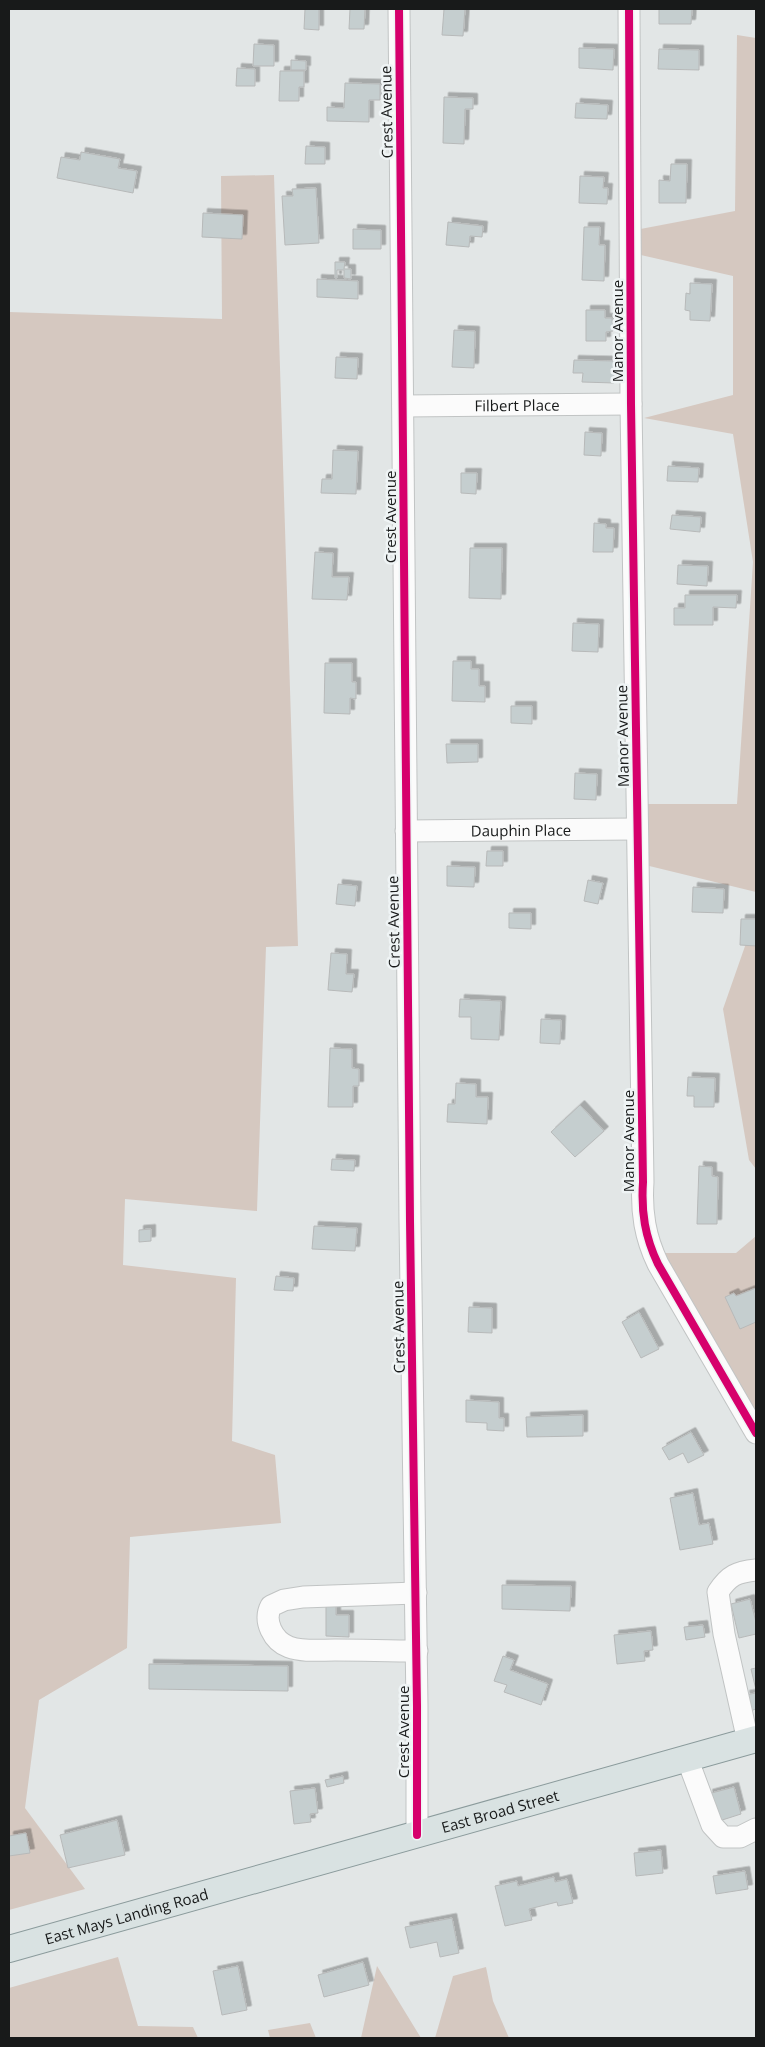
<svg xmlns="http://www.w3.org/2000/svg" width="765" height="2047" font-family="'Open Sans',sans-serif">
<defs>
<filter id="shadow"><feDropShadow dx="4.5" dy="-4.5" stdDeviation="0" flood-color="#0004"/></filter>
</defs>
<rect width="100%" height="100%" fill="#e2e6e6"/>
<path fill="#d5c8c0" d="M737 35 756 38V892L637 863V804H737L753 562 733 434 644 418 733 395V276L632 253 630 231 735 211Z
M274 175 298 946 266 947 257 1211 125 1199 123 1265 236 1278 232 1441 275 1455 281 1523 130 1537 127 1648 39 1700 25 1808 85 1889 9 1910V312L222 319 221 176Z
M756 928V1169L749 1160 723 1009 751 929Z
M756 1236V1427L651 1253H736Z
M118 1957 138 2026 193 2027 198 2038H9V1988Z
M377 1966 421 2038H361Z
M486 1967 493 2001 509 2038H435L453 1976Z
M310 2023 316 2038H270L268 2030Z"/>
<path fill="#c5cecf" stroke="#b7b9b9" filter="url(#shadow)" d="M305 9H319V30L304 29Z
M350 9H365L364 29H349Z
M444 9H465L463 36 442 35Z
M659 9H692L691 24H659Z
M254 44 274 45V66H253Z
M579 48 614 49 613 70 579 68Z
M659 49 699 50V70L658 69Z
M291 60 306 61V70H291Z
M237 68 255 69V86H236Z
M280 71H304V87H299V101H279Z
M345 83 380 84V100H369V122L327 121V107L344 108Z
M444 97 473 98V109H465L464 144 443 143Z
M576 103 608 105 607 119 575 118Z
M306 146 325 147V164H305Z
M81 152 120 159 118 168 137 171 133 193 57 178 61 157 80 160Z
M671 164H687L686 203H659V180L670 181Z
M580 176 604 177 603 188H608L607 204 579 203Z
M316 188 319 243 285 245 282 196H293L292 189Z
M203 213 243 215 242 239 202 237Z
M448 222 483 226 482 237 470 236 469 247 446 245Z
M584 227H600L599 245H605L604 281 582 280Z
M353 229 381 230V249H353Z
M335 262H345L344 269H351V279L344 278V270H337V278H335Z
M317 279 358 281V299L317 297Z
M690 283 712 284 710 321 690 320V311L685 310 686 293 690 294Z
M586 310H605V318H612L613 331 606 332V341H586Z
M454 330 475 331 474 368 452 367Z
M336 357 358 358 357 379 335 378Z
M574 360 615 361 614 383 582 382 583 373H573Z
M585 432 602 433 601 456 584 455Z
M333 450 358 451 356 494 321 493 322 479H332Z
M668 466 699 468 698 482 667 481Z
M461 473H477L476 494 461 493Z
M672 515 701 517 700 532 670 529Z
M594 523 606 524V528H614L613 552H593Z
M470 548H502L501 599 469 598Z
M315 552 333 553 332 577H349L347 600 312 599Z
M678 565 708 566 707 586 677 584Z
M685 595H737L736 608 713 607V625H674V608H685Z
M573 623 599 624 598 652 572 651Z
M453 661H471V669H479V686H485V702L452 701Z
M325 663H352V682H356V699L350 698V714L324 713Z
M511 706H532V724L511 723Z
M446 744H478V762L447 763Z
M575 773 597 774 596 800 574 799Z
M487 851H503V866H486Z
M447 866 475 867 474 887 447 886Z
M588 880 603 883 598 904 584 901Z
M338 884 357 886 355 906 336 904Z
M693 887 724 889 723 913 692 912Z
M509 913H531V929L509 928Z
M741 919H756V946L740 945Z
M331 953 347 954 346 974H354L352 992 328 990Z
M460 999 501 1001 499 1040 471 1039V1017H459Z
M541 1019 561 1020 560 1044 540 1043Z
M330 1048 352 1049V1068L359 1069V1086H353V1107H328Z
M688 1077 715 1078 714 1107H694V1096H687Z
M456 1083 476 1084V1097H488L487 1124 447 1122 448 1104H455Z
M580 1105 604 1131 575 1157 551 1132Z
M332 1159 355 1160 354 1171 331 1170Z
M699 1166 712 1167V1176L718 1177 717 1224H697Z
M314 1226 357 1228 355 1251 312 1249Z
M151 1229V1241L139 1242V1230Z
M276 1276 294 1278 293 1291 274 1290Z
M756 1288V1322L740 1329 725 1297 734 1293 736 1296Z
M469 1307 492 1308V1333L468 1332Z
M639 1312 659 1349 641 1358 622 1322Z
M466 1400 499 1402V1418H504V1431L487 1430V1423L466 1422Z
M583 1415V1436L527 1437 526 1417Z
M691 1432 704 1455 688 1463 683 1453 669 1460 662 1448Z
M693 1493 699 1525 709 1523 713 1544 680 1550 670 1498Z
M502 1585 571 1586 570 1611 502 1609Z
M750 1599 756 1622V1634L739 1638 731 1604Z
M326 1604H336V1615H349V1637L326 1636Z
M703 1625 705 1637 686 1640 684 1627Z
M651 1631 653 1650 644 1651 645 1661 617 1664 614 1635Z
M503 1656 514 1660 510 1670 548 1684 541 1705 504 1692 507 1685 494 1681Z
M149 1664 288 1666V1691L149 1689Z
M756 1668V1690L751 1669Z
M756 1693V1709L750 1711 745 1695Z
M343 1776 344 1783 327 1787 325 1780Z
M734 1787 741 1814 716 1822 708 1794Z
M315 1788 318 1813 310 1814 311 1822 294 1824 290 1791Z
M117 1820 125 1855 68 1868 60 1835Z
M26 1833 30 1853 9 1856V1836Z
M661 1850 663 1873 636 1876 634 1853Z
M745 1871 748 1889 716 1894 713 1876Z
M554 1877 555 1882 567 1879 573 1903 558 1906 557 1902 529 1909 532 1920 505 1926 495 1886 517 1881 518 1886Z
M452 1918 459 1953 440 1957 437 1942 410 1948 405 1927Z
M363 1962 369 1985 324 1997 318 1975Z
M238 1966 247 2010 222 2015 213 1971Z"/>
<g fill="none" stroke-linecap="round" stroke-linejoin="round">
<defs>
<g id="minor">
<path d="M399 9 410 1221 417 1706V1835"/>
<path d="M629 9 631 404 643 1182C641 1212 645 1237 658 1264L756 1433"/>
<path id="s1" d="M403 406 631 404"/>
<path id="s2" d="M406 831 637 829"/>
<path d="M416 1593 303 1597 284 1600 271 1606C263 1621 273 1641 289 1647 303 1652 320 1650 335 1650 362 1650 389 1651 417 1651"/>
<path d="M748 1741 724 1634 718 1592C729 1575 737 1572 756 1570"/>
<path d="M687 1758 712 1825 723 1837H740L756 1829"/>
</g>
<g id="major">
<path id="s3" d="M9 1949 756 1739"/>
</g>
</defs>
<use href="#minor" stroke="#c1c4c4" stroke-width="23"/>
<use href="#major" stroke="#8b9b9c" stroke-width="28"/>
<use href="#minor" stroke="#fbfbfb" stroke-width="21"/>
<use href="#major" stroke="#d9e2e2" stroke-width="26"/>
<defs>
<path id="cycleway" d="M399 9 410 1221 417 1706V1835
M629 9 631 404 643 1182C641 1212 645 1237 658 1264L756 1433"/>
</defs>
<use href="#cycleway" stroke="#eff4f5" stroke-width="11"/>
<use href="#cycleway" stroke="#d6006c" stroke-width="8"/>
</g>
<g text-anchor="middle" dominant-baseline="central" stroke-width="5" stroke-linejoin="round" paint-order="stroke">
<g font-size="15" fill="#181a1a" stroke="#eff4f5">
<text transform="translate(386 112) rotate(-91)">Crest Avenue</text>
<text transform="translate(617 331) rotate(-90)">Manor Avenue</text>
<text stroke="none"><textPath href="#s1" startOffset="114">Filbert Place</textPath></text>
<text transform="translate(390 517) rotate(-90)">Crest Avenue</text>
<text transform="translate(622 736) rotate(-91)">Manor Avenue</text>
<text stroke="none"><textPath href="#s2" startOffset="115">Dauphin Place</textPath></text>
<text transform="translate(393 922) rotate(-91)">Crest Avenue</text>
<text transform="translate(628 1141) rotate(-90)">Manor Avenue</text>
<text transform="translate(398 1327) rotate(-91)">Crest Avenue</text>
<text transform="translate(403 1732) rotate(-90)">Crest Avenue</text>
<text stroke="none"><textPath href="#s3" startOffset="510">East Broad Street</textPath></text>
<text stroke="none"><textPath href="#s3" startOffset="122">East Mays Landing Road</textPath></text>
</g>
</g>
<rect width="765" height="2047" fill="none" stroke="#181a1a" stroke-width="20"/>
</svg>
